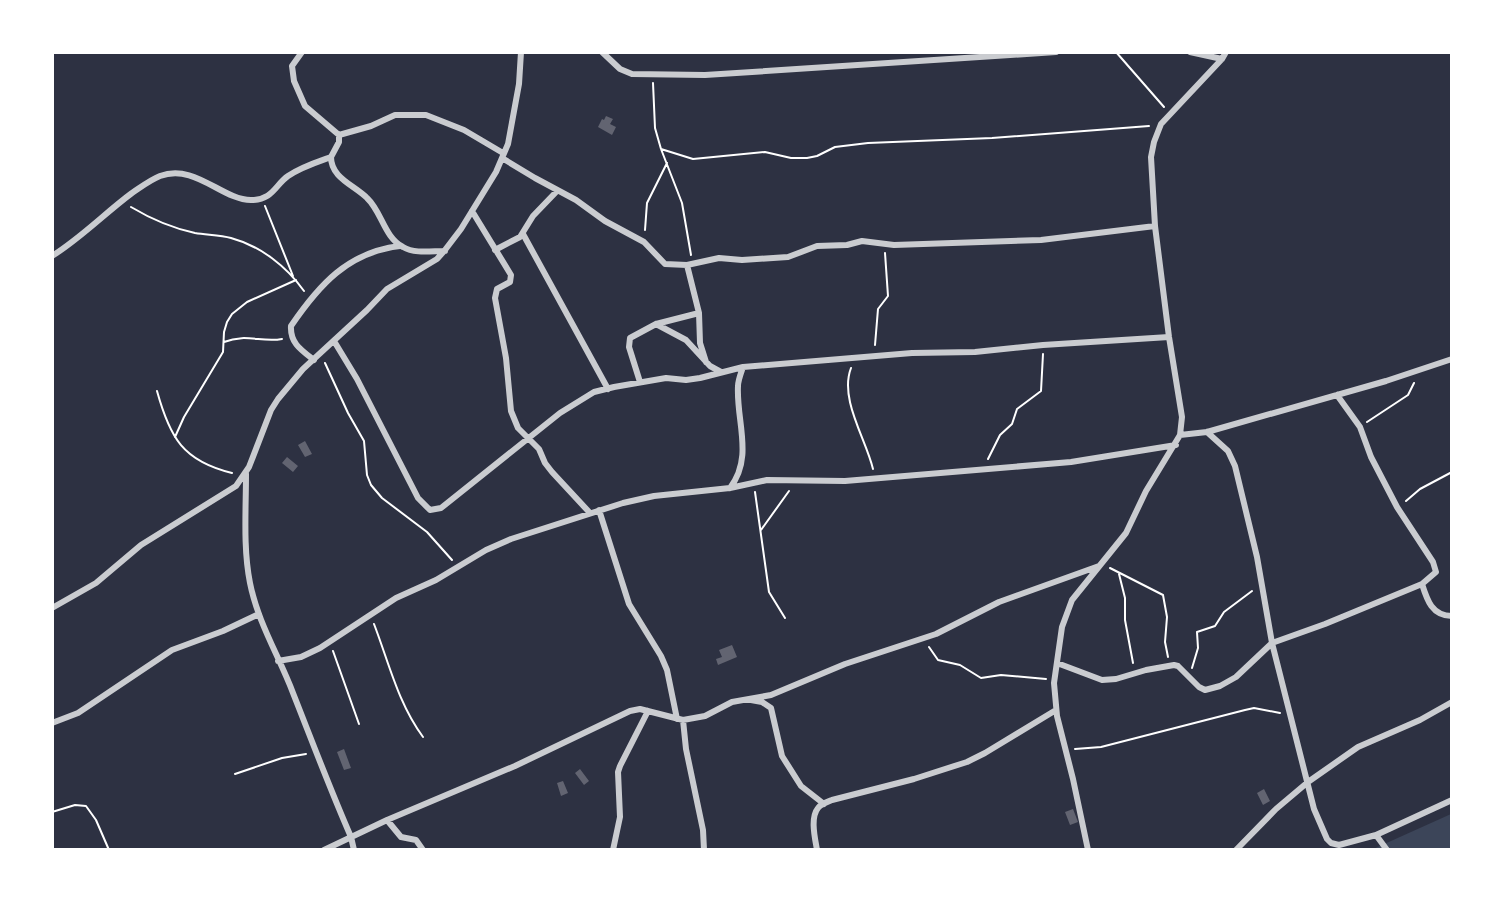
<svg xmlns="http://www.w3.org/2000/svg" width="1504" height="902" font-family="'Exo 2',sans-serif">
<rect width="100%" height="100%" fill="#2d3142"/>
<path fill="#3c4559" d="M1451 814V849L1371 850Z"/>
<path fill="#626471" d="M606 116 613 119 610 124 616 127 612 135 598 127 602 119 604 120Z
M305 441 312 454 305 457 298 445Z
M287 457 298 466 293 472 282 463Z
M732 645 737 657 718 665 716 659 722 657 719 650Z
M344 749 351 768 344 770 337 752Z
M580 769 589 781 584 785 575 773Z
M563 781 568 793 561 796 557 783Z
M1264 789 1270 801 1263 805 1257 793Z
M1073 809 1078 822 1070 825 1065 812Z"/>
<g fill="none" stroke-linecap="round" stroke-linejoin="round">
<path stroke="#fff" stroke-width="2" d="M1116 52 1164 107
M653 83 655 128 661 149 682 203 691 255
M661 149 693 159 765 152 791 158H807L817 156 835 147 868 143 992 138 1149 126
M265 206 293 276
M131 207C151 219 172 228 195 233 207 235 220 235 231 238 261 246 287 267 304 291
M645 230 647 203 667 163
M224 342C246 333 262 343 282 339
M875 345 878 309 888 296 885 253
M325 363 348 413 364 441 367 475 371 485 382 498 427 532 452 560
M851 368C839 399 866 439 873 469
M157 391C170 438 183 461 232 473
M1367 422 1408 395 1414 383
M175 437 184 417 223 352 224 332 227 322 232 314 247 302 296 280
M988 459 1000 435 1012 424 1017 409 1041 391 1043 354
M755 492 769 592 785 618
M1406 501 1420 489 1452 472
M761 530 789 491
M1110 568 1163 595 1167 617 1165 642 1168 657
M1119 574 1125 598V620L1133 663
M374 624C389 663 398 703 423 737
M929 647 938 660 960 665 981 678 1001 675 1046 679
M333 651 359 724
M1192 668 1198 648 1197 632 1215 626 1224 612 1252 591
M1075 749 1101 747 1245 710 1254 708 1280 713
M235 774 282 758 306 754
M52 812 75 805 86 806 96 820 109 850"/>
<path stroke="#caccd0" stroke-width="6" d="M302 52 292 66 294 81 305 106 339 135V142L331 157C331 178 354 185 367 198 382 212 384 237 403 247 415 254 431 251 445 251
M602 52 620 69 632 74 705 75 1056 52
M1190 52 1222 59
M339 135 371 126 395 115H426L464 130 503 153
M502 158 535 178 576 200 605 221 644 242 665 264 687 265 719 258 742 260 788 257 817 246 847 245 862 241 894 245 1041 240 1155 226
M472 211 511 275 510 282 497 289 495 298 506 358 511 411 518 428 539 449 545 463 552 472 590 513
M523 234 608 389
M495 250 520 237 533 216 557 191
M52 256C81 238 105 213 132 193 141 187 150 180 160 176 195 163 222 200 251 200 273 200 275 185 288 176 301 167 317 162 331 157
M687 265 699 313 700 343 706 362
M656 324 686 340 710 366 721 372
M334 341 357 379 418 498 430 510 441 508 560 413 594 392 614 387 666 378 686 380 700 378 743 367 912 353 975 352 1043 345 1169 337
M314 360C301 350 290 343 291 326 319 285 348 252 400 246
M640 382 629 347 630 338 656 324 699 313
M1207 432 1228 451 1235 466 1257 557 1272 643 1314 809 1327 839 1331 843 1339 845 1376 835 1452 800
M1180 435 1207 432 1386 381 1452 359
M246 474C246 510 243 548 250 583 258 623 279 656 293 693 312 741 330 789 351 837L354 850
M730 488C754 457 736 421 738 386 738 380 741 373 743 367
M599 510 629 604 661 656 667 670 677 719
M1422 584C1427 600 1432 616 1452 616
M52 608 96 583 141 545 236 486 249 467 271 410 278 399 303 369 367 310 387 289 437 259 445 250 461 229 496 172 508 144 519 84 521 52
M278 661 301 657 320 648 396 598 436 580 486 550 511 539 623 503 654 496 730 488 767 480 845 481 1071 462 1176 445
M1057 663 1102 680 1116 679 1146 670 1174 665 1178 666 1199 687 1205 690 1220 686 1236 677 1272 643 1325 624 1422 584 1436 572 1433 562 1397 507 1371 457 1360 427 1337 395
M751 700 762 702 771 708 782 756 801 786 824 804
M683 720 686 749 703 830 704 850
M52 723 78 713 172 650 223 631 259 614
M387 820 401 837 416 840 423 850
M1376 835 1387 850
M324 850 387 820 515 766 630 711 640 709 683 720 705 716 732 702 771 695 845 664 936 634 999 602 1099 566
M613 850 620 817 618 772 620 766 648 711
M817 850C815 838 810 818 818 808 821 804 827 802 832 800L914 779 967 762 985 753 1056 710
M1088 850 1073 779 1057 716 1054 683 1062 627 1072 600 1126 533 1146 491 1180 435 1182 417 1169 337 1155 226 1151 157 1154 142 1161 124 1222 59 1226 52
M1236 850 1276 809 1308 782 1358 747 1420 720 1452 702"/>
</g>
<rect width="1504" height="902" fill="none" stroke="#ffffff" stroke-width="108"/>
</svg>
